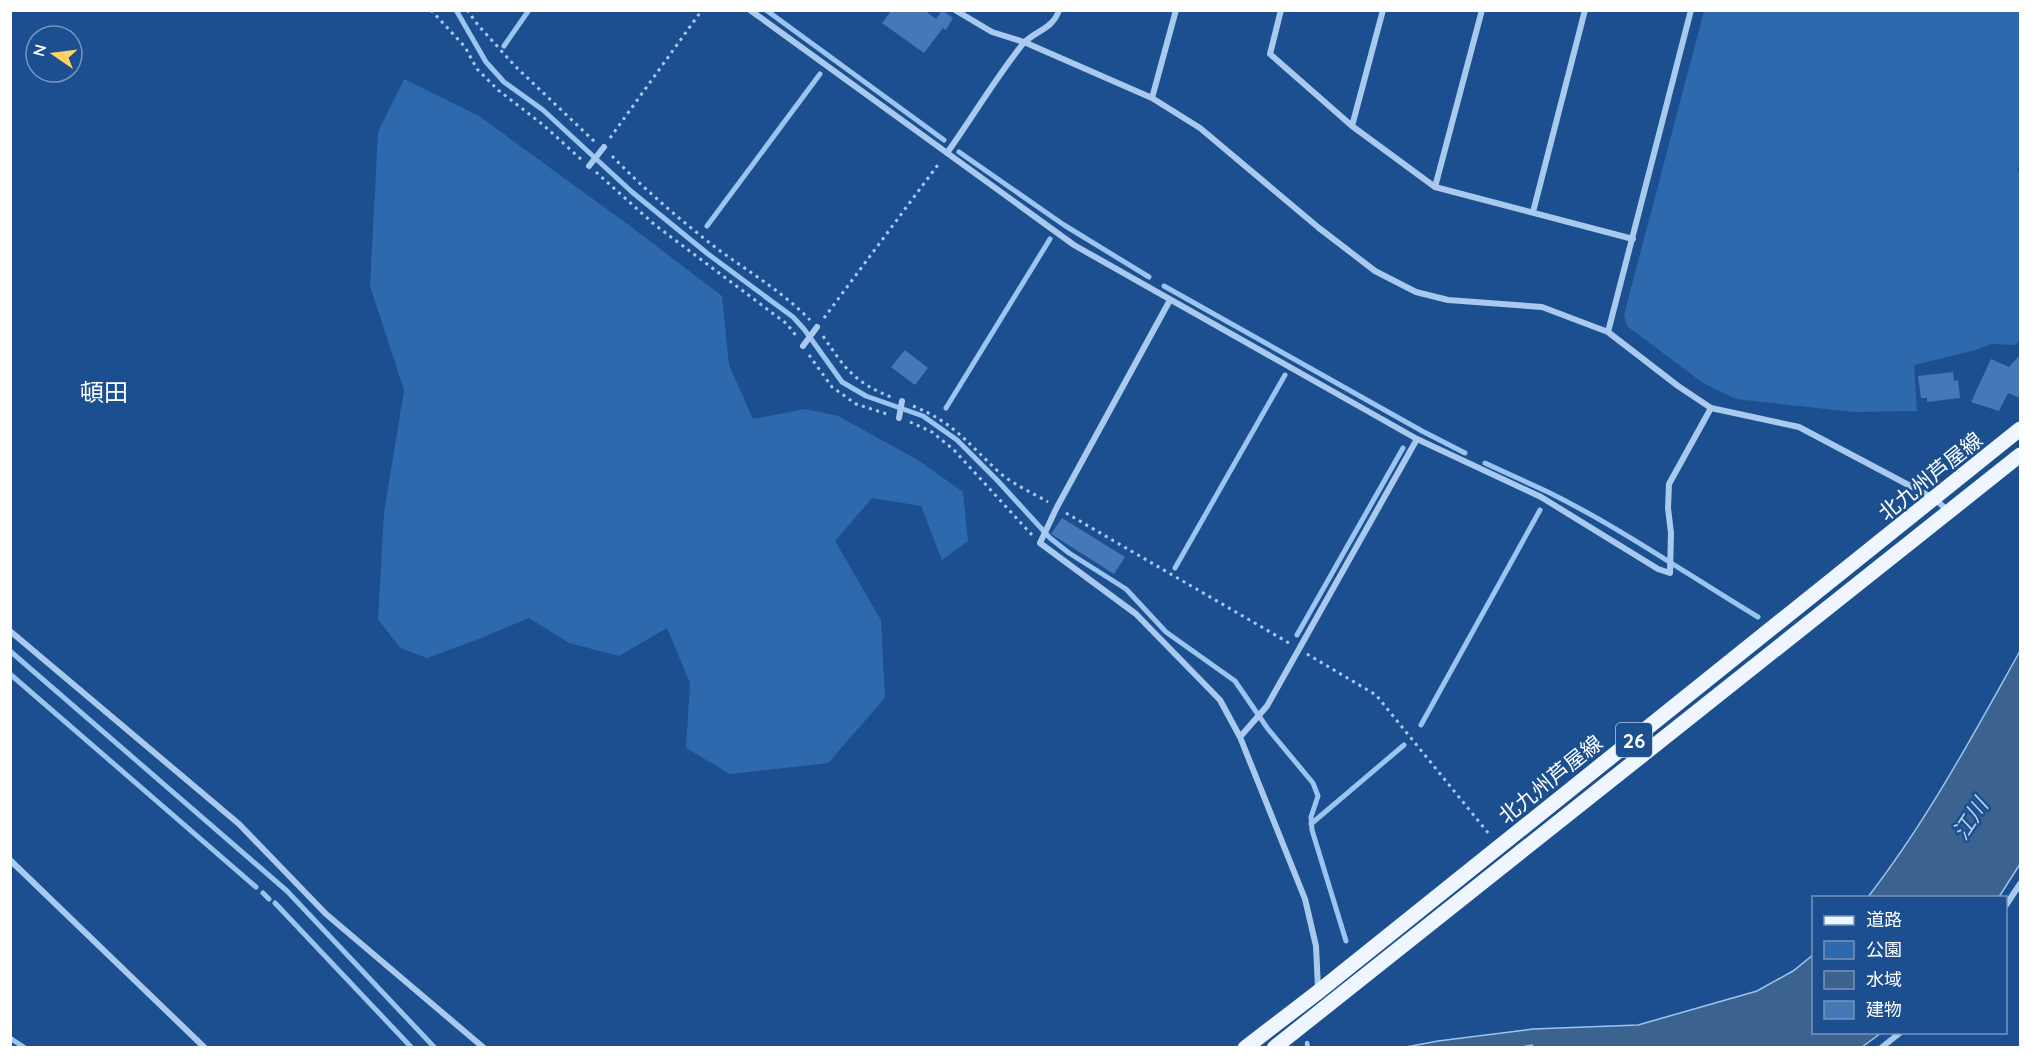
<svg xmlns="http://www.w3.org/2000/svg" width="2031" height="1058" font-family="Quicksand,'Noto Sans JP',sans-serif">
<rect width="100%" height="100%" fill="#1b4f8f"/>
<path fill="#2e69ad" d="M1704 11H2020V166L2017 169 2020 173V340L2015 345 1991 344 1976 350 1914 365 1917 411 1854 412 1736 399 1703 383 1627 326 1624 315Z
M404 79 479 116 630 226 722 296 729 365 753 419 805 409 838 416 918 460 963 492 968 541 942 560 921 506 872 498 835 541 881 620 885 698 828 763 730 774 686 748 690 683 667 628 619 656 569 643 529 618 479 639 427 658 400 648 378 619 384 513 404 390 370 286 378 132Z"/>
<path fill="#3c6290" stroke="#9cc4f0" stroke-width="1.5" d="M2020 651V864L1999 897H1868C1927 821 1973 735 2020 651Z
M1813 955 1814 1032 1881 1033 1862 1047 1534 1048 1532 1045 1517 1048 1406 1047 1438 1041 1533 1029 1638 1025 1757 991 1793 971Z"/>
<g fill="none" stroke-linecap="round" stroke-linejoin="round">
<path stroke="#9cc4f0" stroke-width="5" d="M456 10 486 62 504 82 543 110 632 192 708 254 793 317 804 329 842 382 866 396 923 416 957 440 997 480 1050 538 1069 553 1126 589 1166 632 1235 681 1268 729 1313 783 1318 796 1311 817 1312 830 1346 941
M766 10 944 140
M504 46 529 10
M959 152 1064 225 1149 277
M707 226 820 74
M1164 286 1422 431 1465 453
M946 408 1050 239
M1485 463C1506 473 1527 482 1548 492 1621 528 1688 575 1758 617
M1175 568 1285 375
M1297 635 1403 448
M10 651 287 891 435 1048
M10 674 256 887
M1421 725 1540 510
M1311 824 1404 745
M263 893 269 899
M275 903 412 1048
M10 1038 25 1048"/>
</g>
<path fill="#4478b7" d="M892 10H924L936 19 942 10 953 18 946 30 943 28 924 53 882 23Z
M905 350 928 368 915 385 891 367Z
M2020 355V398L2008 393 1999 411 1971 402 1991 359 2009 367Z
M1953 372 1954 381 1958 380 1960 398 1927 402V398H1921L1918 376Z
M1062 518 1125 557 1114 574 1051 534Z"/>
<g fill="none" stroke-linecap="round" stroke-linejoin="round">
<path stroke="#a9c9ee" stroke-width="3" stroke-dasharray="3 4.5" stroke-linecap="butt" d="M431 10 465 47 477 69 498 90 542 124 582 160
M467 10 478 25 515 66 596 143
M610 138 702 10
M612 156C644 189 679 219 715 247 747 271 782 291 810 320
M596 172 655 225 787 324 797 337
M824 318 940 162
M823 336C846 370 854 382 893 398
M809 355 832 387 856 404 890 415
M913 406C955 423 968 444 1000 473 1014 485 1033 493 1048 502
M910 422 932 432 954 450 1032 535
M1066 513 1289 643
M1307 654 1376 695 1489 834"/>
<path stroke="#a9c9ee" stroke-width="4.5" d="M1307 1043 1308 1048"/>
<path stroke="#a9c9ee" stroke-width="6" d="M750 10 1074 245 1417 439 1541 497 1658 569 1670 573 1671 533 1668 508 1669 484 1711 408
M955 10 992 32 1024 42 1152 98 1200 128 1319 228 1375 271 1416 292 1448 300 1542 307 1608 332 1678 386 1711 408 1799 427 1935 499 1947 510
M1281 10 1270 54 1352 126 1435 187 1633 239
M1152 98 1176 10
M1352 126 1383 10
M947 153C972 118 995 79 1022 45 1033 31 1053 30 1059 10
M589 166 604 147
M1435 187 1482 10
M1533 212 1585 10
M1170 300 1057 507 1040 543 1136 614 1220 700 1240 737 1305 899 1316 946 1318 988
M1608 332 1691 10
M803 346 817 327
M899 418 902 401
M10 631 239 824 326 914 484 1048
M1240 737 1267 706 1417 439
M10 860 205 1048
M2006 905 2020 884
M1881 1048 1901 1032"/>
<path stroke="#f0f6ff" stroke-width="15" d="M1245 1048 1318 992 2020 429
M1274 1048 2020 455"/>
</g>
<g text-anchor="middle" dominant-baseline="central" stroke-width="5" stroke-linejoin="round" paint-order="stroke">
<rect fill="#1b4f8f" stroke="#bbcadd" stroke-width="1.5" x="1616" y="723" width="36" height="34" rx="4.5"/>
<g font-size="20" font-weight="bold" fill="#fff">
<text x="1634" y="740">26</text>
</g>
<g font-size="21" fill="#fff" stroke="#1b4f8f">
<text transform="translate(1930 476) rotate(-39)">北九州芦屋線</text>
<text transform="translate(1550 779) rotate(-39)">北九州芦屋線</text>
</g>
<g font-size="22" font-style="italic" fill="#b5d3f5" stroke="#1b4f8f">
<text transform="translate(1970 819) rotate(-57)">江川</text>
</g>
<g font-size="24" fill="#fff" stroke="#1b4f8f">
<text x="104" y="392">頓田</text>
</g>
</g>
<rect width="2031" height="1058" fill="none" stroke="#ffffff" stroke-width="24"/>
<rect x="1812" y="896" width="195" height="138" fill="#1b4f8f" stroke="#7695bc" stroke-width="1.5"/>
<rect x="1824" y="916" width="30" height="9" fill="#f0f6ff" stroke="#7695bc" stroke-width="1.5"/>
<text x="1866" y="926" font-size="18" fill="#ffffff">道路</text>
<rect x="1824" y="941" width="30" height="18" fill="#2e69ad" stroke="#7695bc" stroke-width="1.5"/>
<text x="1866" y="956" font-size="18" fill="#ffffff">公園</text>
<rect x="1824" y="971" width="30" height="18" fill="#3c6290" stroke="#7695bc" stroke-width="1.5"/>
<text x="1866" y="986" font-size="18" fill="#ffffff">水域</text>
<rect x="1824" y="1001" width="30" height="18" fill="#4478b7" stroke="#7695bc" stroke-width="1.5"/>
<text x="1866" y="1016" font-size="18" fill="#ffffff">建物</text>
<g transform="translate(54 54) rotate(284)"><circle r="28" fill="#1b4f8f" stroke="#7695bc" stroke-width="1.5"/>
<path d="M0-4.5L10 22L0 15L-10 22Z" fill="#ffd166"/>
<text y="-9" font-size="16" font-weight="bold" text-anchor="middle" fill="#ffffff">N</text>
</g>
</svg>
